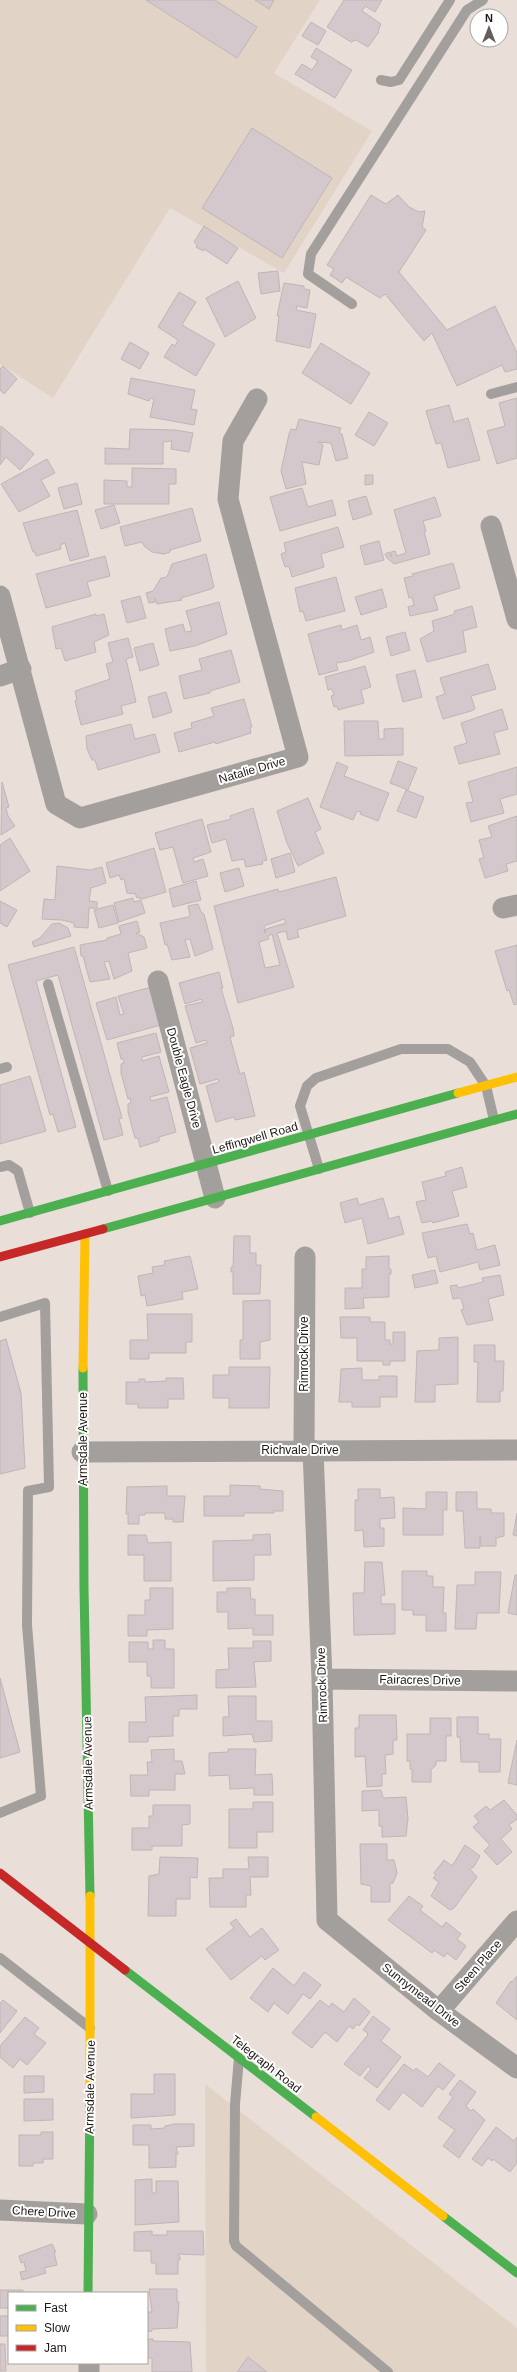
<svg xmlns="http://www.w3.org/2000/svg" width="517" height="2372" font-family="Arial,sans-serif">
<rect width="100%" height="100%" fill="#e9ded8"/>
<path fill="#e1d4c7" d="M0 0H320L274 73 372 131 284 273 170 208 53 398 0 364Z
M205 2084 517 2328V2372H206Z"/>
<path fill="#d5c8cc" stroke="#beb6b5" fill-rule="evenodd" d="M146 0H215L257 27 237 58Z
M255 0H274L269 9Z
M344 0H382L375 12 365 6 362 11 381 24 378 31 379 32 368 47 356 40 351 42 327 27Z
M311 22 326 31 318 45 302 36Z
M316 48 352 70 335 98 295 74 302 64 312 70 318 61 311 57Z
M252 128 332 178 282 258 202 208Z
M371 195 386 204 398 195 409 207 419 212 425 211 422 227 426 230 399 272 447 330 495 306 517 353V369L505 372 502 365 457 386 432 333 424 341 385 294 380 298 346 277 342 283 330 275 334 269 327 265Z
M204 226 238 248 227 264 204 249 203 251 196 247 197 245 194 242Z
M278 271 280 291 261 294 258 273Z
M238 281 256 318 225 337 206 298Z
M284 283 304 286V289L310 290 307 308 297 306 296 310 316 314 310 348 276 341 279 316H277Z
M179 292 196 302 182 325 215 344 196 376 164 357 172 344 175 346 178 340 158 327Z
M130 342 149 353 140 369 121 359Z
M321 343 370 373 351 404 302 373Z
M3 366 17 379 4 394 0 390V369Z
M131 378 195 390 191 409 197 410 194 425 150 417 154 399 150 398 149 401 128 394Z
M517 398V458L497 464 487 431 505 426 499 403Z
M449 405 454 422 468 418 480 460 448 468 441 443 436 444 426 411Z
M369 412 388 423 374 446 355 435Z
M299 419 341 428 339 433 342 434 348 458 336 461 331 443 318 442 323 445 319 465 302 462 306 484 286 489 281 471 289 434 291 429 296 430Z
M1 426 34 454 20 470 6 457 0 465Z
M130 429 175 430 193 433 189 452 171 449 172 441 163 442V464H105V448L129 449Z
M47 459 55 473 41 480 50 496 19 512 1 484Z
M132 468 176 469V484H169V504H104V480L127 481V487H132Z
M365 475H373V484L365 485Z
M77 483 82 504 64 509 58 488Z
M302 488 308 507 332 500 336 515 280 531 270 497Z
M366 496 372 514 353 520 348 501Z
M435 497 441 516 423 521 426 531H424L430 554 394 564 387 558 385 554 389 552 391 557V552L395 551 397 556 406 553 394 510Z
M114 505 120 523 101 529 95 510Z
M192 508 201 541 170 550V552L164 554 152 552 145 547 142 542 125 546 120 527Z
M77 510 89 556 70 561 65 543 60 545 61 549 36 556 35 552H33L23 523Z
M338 527 344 547 321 554 324 567 292 577 289 566 285 567 281 554 286 552 284 543Z
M379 541 384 560 365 565 360 546Z
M206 554 214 587 211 589 181 598 182 600 157 604 155 598V602L149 603 146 593 153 591 161 578 167 577 172 564Z
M105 556 110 576 87 582 91 596 46 608 36 574Z
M453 563 460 588 434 596 438 610 410 616 408 607 414 605 412 597 409 598 404 578 413 576 412 574Z
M336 577 345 611 306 621 303 611 300 612 295 588Z
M382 589 387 607 361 615 355 597Z
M140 596 146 618 127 623 121 601Z
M219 602 227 634 195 646 170 651 165 629 183 624 185 632 192 631 186 611Z
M472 606 477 627 463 631 466 652 427 662 420 639 434 631 432 621 455 614 454 611Z
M96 614V616L104 614 109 635 94 642 96 652 65 661 61 648 56 649 52 627Z
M341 625 342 630 357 625 361 640 370 637 374 652 348 661 336 663 338 670 319 675 308 634Z
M405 632 410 650 391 656 386 637Z
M128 638 133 657 126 659 136 702 121 706 123 714 81 725 75 701 77 700 75 691 110 679 106 664 113 662 108 643Z
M153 643 159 665 140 671 134 648Z
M231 650 240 682 210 691V693L184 699 179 676 202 670 199 659Z
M488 664 496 689 471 696 475 709 471 711 443 719 436 697 445 694 440 678Z
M365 666 371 687 361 690 364 703 338 710 337 706 334 707 331 696 334 695 332 689 328 690 325 677Z
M415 670 422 697 403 702 396 675Z
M166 692 172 712 153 718 148 697Z
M244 699 252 727H250L251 733 222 742 216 744 215 742 179 752 174 733 192 728 191 723 214 716 211 708Z
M502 709 508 729 494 733 500 754 459 764 454 747 467 743 461 723Z
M344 721H378L379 739H384V729L403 728V755L345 756Z
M131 724 135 739 155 734 160 752 98 770 95 760H92L87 749 86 736Z
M398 761 417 768 408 790 390 783Z
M337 762 348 767 344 776 389 793 378 821 360 814 361 812 357 811 353 820 320 807Z
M517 767V794L500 799 504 813 471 822 466 803 473 802 468 782Z
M2 782 9 807 6 808 8 816 15 826 1 835Z
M406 790 424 797 416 818 397 811Z
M308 798 321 829 315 832 324 853 298 866 287 843 277 811Z
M253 808 267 860 262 861 263 864 246 867 244 859 232 861 226 839 212 843 207 825 231 819 230 816Z
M517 816V861L506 864 508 871 485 878 479 859 484 858 479 840 492 837 488 826Z
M202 819 211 852 193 858 194 862 203 859 208 876 183 883 173 847 160 850 155 833Z
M10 838 30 871 0 891V845Z
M154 848 166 892 142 899 136 897V894L127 893 124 879 121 880 119 875 110 878 106 863Z
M290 853 295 872 276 878 271 859Z
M57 866 90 870 102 867 106 883 91 888 89 901 97 902V908H89L88 928 74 927V923L62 920 42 919 44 899 55 900Z
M239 868 244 886 225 892 220 873Z
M336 877 346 916 297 930 299 937 288 940 286 931 277 933 294 987 238 1003 214 906 278 889 279 892ZM284 919 286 923 266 929 265 933 264 926ZM272 934 280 965 265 968 259 942 269 939 268 936Z
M196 881 201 900 173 907 169 889Z
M133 898 134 902 141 900 145 913 119 922 114 903Z
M0 901 17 910 7 927 0 923Z
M198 904 201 912 204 914 213 949 195 956 190 939 185 940 190 957 172 960 167 944 165 945 160 923 188 917 190 915 188 906Z
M113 905 118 923 99 928 94 910Z
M137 921 140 932 136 933 144 937 147 948 128 953 132 971 114 979 109 961 104 962 110 979 90 982 83 956H81L80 945 107 940V938L121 934 119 926Z
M59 923 68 928 71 936 34 947 32 942 40 938 52 924Z
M517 945V1004L514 1005 509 990 507 991 495 951Z
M74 947 122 1118 119 1119 123 1135 104 1140 58 975 36 981 76 1127 58 1132 53 1114 50 1115 8 965Z
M219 972 223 988H221L233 1028 234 1036 230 1037 240 1074 244 1072 255 1116 235 1120 234 1117 216 1122 206 1086 219 1082 218 1079 200 1084 190 1048 207 1043 206 1040 196 1043 185 1006 202 1002V999L185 1004 179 983Z
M155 986 168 1023 107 1040 96 1003 116 997 120 1015 124 1014 118 996Z
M156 1033 161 1052 142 1057V1061L159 1056 169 1092 150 1097 151 1101 167 1097 176 1132 159 1137V1141L140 1147 138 1138H135L128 1112V1104L131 1103 130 1098 128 1099 121 1073V1064L124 1063 123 1059H121L117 1043Z
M30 1076 46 1131 0 1144V1085Z
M462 1167 467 1187 452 1191 459 1216 433 1223 432 1221 422 1223 416 1202 426 1200 422 1182 446 1176 445 1172Z
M357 1198 359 1205 383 1198 389 1219 399 1216 404 1234 368 1244 362 1218 345 1223 340 1203Z
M467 1224 470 1234 473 1233 477 1250 495 1245 500 1265 480 1270 478 1262 440 1272 436 1256 428 1258 422 1233Z
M234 1236H250V1253H256V1265H261L260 1294H233V1272H231V1267H233Z
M190 1256 198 1289 182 1292 183 1299 147 1306 145 1295 141 1296 138 1276 153 1273 152 1267 165 1265 164 1261Z
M389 1256V1269H391V1274H389V1297L363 1298 364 1308 345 1309V1288H362V1269H366V1257Z
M435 1270 438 1283 415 1288 412 1275Z
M500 1275 504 1295 488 1299 493 1320 467 1325 461 1310 464 1309 462 1301 459 1298 453 1299 450 1286 457 1285 458 1288 483 1282 482 1278Z
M270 1300V1340L260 1342V1359H240V1340H243V1301Z
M147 1314H192V1342H186V1353H149V1359H130V1340H148Z
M340 1317H370V1322H385V1340H390V1344H393V1332H405V1361H390V1365H383V1361H357V1338H341Z
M458 1337V1384L435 1385V1402H415L417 1351 439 1350V1338Z
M6 1339 21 1393 25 1468 0 1474V1341Z
M474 1345H495V1361H504L503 1391H500V1402H477L478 1362H474Z
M229 1367H270L269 1408H229V1398H213V1375H229Z
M362 1368V1380H379V1376H397V1397H380V1407H352V1402H339L341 1369Z
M166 1378H183L184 1399H168V1408H138V1404H126V1382H139V1379H145V1382L166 1381Z
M230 1485 260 1486V1489L283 1491V1511H274V1513H244V1516H204V1496H230Z
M167 1486V1496H185L183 1522H173V1519H165V1513H145V1515H139V1524H128V1514H126L127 1487Z
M358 1489H380V1498L394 1497 395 1518 380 1519V1528H384V1546L364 1547 363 1530 355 1531V1500H358Z
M426 1492H447V1510H443V1535H403V1508L426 1509Z
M456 1492H477V1509H491V1513H504V1536L496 1538V1546H481L480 1536V1548H465L463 1511H456Z
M517 1513V1536L513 1535Z
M270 1534 271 1555H254V1580L213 1581V1541L253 1540V1535Z
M128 1535H146L148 1543 171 1542V1581H144V1555H128Z
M365 1562H382L385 1595H381V1604H395V1634L354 1635 353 1593H364Z
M402 1571H427V1576H433V1587H444L443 1613H446V1631H426V1615H413V1610H402Z
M475 1572H501L499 1613H477L476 1629H455L457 1585H475Z
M515 1575H517V1615L508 1613Z
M150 1588H173V1629L147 1630V1636H128V1615H145V1600H150Z
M227 1588H250L251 1599H255V1615H273V1635H253V1628L228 1629V1612H217V1592H227Z
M153 1640H165V1649H174V1688H151V1676H147V1662H129V1642H148V1649H153Z
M253 1641H271V1661L254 1662 256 1687 216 1688V1670L229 1669 228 1648H253Z
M0 1678 20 1752 0 1758Z
M197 1695V1709H179V1716H173V1736L148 1737V1742H129V1722H146L145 1697Z
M228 1696H256V1721H272V1741L254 1742 252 1734 223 1736V1717H229Z
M359 1715H396L397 1740H393V1754L385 1755 386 1774H382V1786L367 1787 365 1756 355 1757V1728H359Z
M457 1717H478V1734H489V1739H501L500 1772H479V1762H461L460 1737H457Z
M430 1718H451V1736H446V1761H436V1765L431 1770V1782H412V1769H410V1761H407V1734H430Z
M517 1740V1785L508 1783Z
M174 1749V1761H182L185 1774H175V1790H149V1796H131L130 1775H148L147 1762H152L151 1750Z
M228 1749H256L255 1775 272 1774 273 1795H254V1788L230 1789 229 1775 209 1776V1753L228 1752Z
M381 1790 383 1798 406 1797 408 1819 406 1836 382 1837V1826H379V1810L362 1811V1791Z
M504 1800 517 1815V1819L509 1825 512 1829 501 1839 512 1852 497 1865 484 1851 490 1845 473 1827 479 1822 474 1816 486 1806 490 1810Z
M253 1802H273V1832H257V1848H229V1809H253Z
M153 1805H190V1824L182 1825V1846H152V1850H132V1828H149V1816H153Z
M360 1844H387V1860H394L397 1873 393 1883H390V1902H371V1886L361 1884Z
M465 1845 480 1856 473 1868 472 1867 470 1869 477 1877 454 1908 450 1910 431 1896 439 1882 433 1878 436 1875 434 1873 444 1860 452 1866Z
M160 1857 198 1858 197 1878 190 1877V1899H176V1916H148L149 1876 159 1874Z
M248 1857H268V1877H250L251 1895H246V1907H210L209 1878H223V1869H249Z
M409 1896 423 1906 420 1910 442 1927 446 1922 461 1934 457 1939 466 1946 456 1960 447 1953 444 1957 434 1950 432 1953 388 1920Z
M236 1919 250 1937 262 1928 279 1950 265 1960 262 1956 231 1980 206 1949 234 1928 230 1923Z
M273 1968 294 1986 304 1972 321 1985 310 1999 303 1994 288 2014 274 2003 268 2012 250 1998Z
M517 1976V2020L496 2003 511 1981 512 1982Z
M354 1998 370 2012 359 2026 357 2024 353 2029 349 2026 337 2042 325 2032 312 2048 292 2033 320 2000 329 2007 332 2003 344 2012Z
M3 2000 17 2011 0 2033V2003Z
M373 2016 390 2029 381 2041 401 2057 377 2088 364 2078 371 2069 368 2066 360 2076 344 2064 367 2036 368 2033 363 2030Z
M25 2017 39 2028 34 2034 46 2043 27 2065 20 2059 13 2068 0 2057V2046Z
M439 2063 455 2075 443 2090 438 2086 422 2107 403 2092 389 2110 376 2100 404 2064 414 2071 416 2068 428 2077Z
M154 2074H175V2115L131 2118V2094H154Z
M24 2076H44V2092L24 2093Z
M460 2080 476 2092 466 2106 471 2111 473 2109 485 2120 459 2158 443 2146 455 2130 438 2118 453 2097 449 2094Z
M24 2099H53V2120L24 2121Z
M175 2124H194V2146L176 2147 178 2154H176V2167L149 2168V2145H133V2125H151V2129L165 2128V2126Z
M496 2127 514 2141 517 2137V2163L510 2172 493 2159 492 2161 488 2158 482 2166 472 2159Z
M41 2132H53V2159H43V2163H33V2166H19V2135H41Z
M152 2179V2193H156V2181H178L179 2222 135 2225V2180Z
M152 2231V2235H167V2231H203L204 2255 178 2254 180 2257V2260H178V2274H156V2263H151V2251H134V2232Z
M52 2244 56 2252H54L57 2265 44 2268 46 2273 22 2280 20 2272 26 2271 24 2262 21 2263 19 2256Z
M149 2289H177V2302H179L177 2328 152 2329V2331L147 2332V2312H152Z
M0 2290H23V2293H9V2308H0Z
M0 2316H9V2336H0Z
M147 2339H153V2341L190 2342 192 2372H152V2358H147Z
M0 2344H5L6 2371H0Z
M248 2357 267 2372H237Z"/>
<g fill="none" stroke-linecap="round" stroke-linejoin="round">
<path stroke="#a39f9c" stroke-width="10" d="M381 80 391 82 399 80 450 0
M352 304 308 274 311 254 467 10 483 0
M491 394 517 387
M48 984 108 1191
M0 1069 7 1067
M0 1167 9 1165 18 1171 30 1213
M319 1169 300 1106 307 1086 316 1078 401 1049H448L470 1062 486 1086 494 1120
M0 1317 45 1303 49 1487 28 1491 27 1625 41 1796 0 1813
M0 1958 90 2028
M239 2058 235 2104 234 2241 236 2246 388 2372"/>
<path stroke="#a39f9c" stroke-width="21" d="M491 526 517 619
M0 596 56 804 80 818 298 757 228 499 233 441 257 399
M0 676 21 669
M503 908 517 905
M158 981 215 1198
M304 1450 305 1257
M313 1450 322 1679 327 1920 439 2011 517 2068
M82 1452 517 1450
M322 1679 517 1681
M439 2011 517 1921
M0 2210 87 2214
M89 2363V2372"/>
<path stroke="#4caf50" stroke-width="9" d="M0 1221 458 1093
M103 1229 517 1114
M83 1368 84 1588 90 1896
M125 1970 316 2117
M443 2216 517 2273
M88 2293 90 2092"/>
<path stroke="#ffc107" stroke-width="9" d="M458 1093 517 1077
M83 1368 85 1234
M90 1896V2092
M316 2117 443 2216"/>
<path stroke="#c62828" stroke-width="9" d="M0 1257 103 1229
M0 1873 125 1970"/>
</g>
<g text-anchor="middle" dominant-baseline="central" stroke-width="4" stroke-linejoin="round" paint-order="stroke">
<g font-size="12" fill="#1f1815" stroke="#fff">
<text transform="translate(252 770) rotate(-16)">Natalie Drive</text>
<text transform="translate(184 1078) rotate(75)">Double Eagle Drive</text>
<text transform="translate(255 1138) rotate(-16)">Leffingwell Road</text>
<text transform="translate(304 1354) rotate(-90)">Rimrock Drive</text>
<text transform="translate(83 1439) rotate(-90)">Armsdale Avenue</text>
<text x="300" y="1450">Richvale Drive</text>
<text transform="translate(420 1680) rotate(1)">Fairacres Drive</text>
<text transform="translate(322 1685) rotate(-92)">Rimrock Drive</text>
<text transform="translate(88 1763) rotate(-91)">Armsdale Avenue</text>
<text transform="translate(478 1966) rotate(-49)">Steen Place</text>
<text transform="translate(421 1995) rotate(38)">Sunnymead Drive</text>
<text transform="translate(266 2064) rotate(38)">Telegraph Road</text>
<text transform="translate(90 2087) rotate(-89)">Armsdale Avenue</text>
<text transform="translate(44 2212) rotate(3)">Chere Drive</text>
</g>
</g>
<rect x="8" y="2292" width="140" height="72" fill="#ffffff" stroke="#a5a3a1"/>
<rect x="16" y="2305" width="20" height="6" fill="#4caf50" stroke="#a5a3a1"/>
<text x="44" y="2312" font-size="12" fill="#1f1815">Fast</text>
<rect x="16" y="2325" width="20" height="6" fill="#ffc107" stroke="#a5a3a1"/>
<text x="44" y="2332" font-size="12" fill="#1f1815">Slow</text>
<rect x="16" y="2345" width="20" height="6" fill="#c62828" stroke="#a5a3a1"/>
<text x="44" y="2352" font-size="12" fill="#1f1815">Jam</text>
<g transform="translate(489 28)"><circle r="19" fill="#ffffff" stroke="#a5a3a1"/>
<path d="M0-3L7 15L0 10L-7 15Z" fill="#665d59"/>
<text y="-6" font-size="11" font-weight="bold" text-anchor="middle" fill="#1f1815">N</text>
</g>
</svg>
